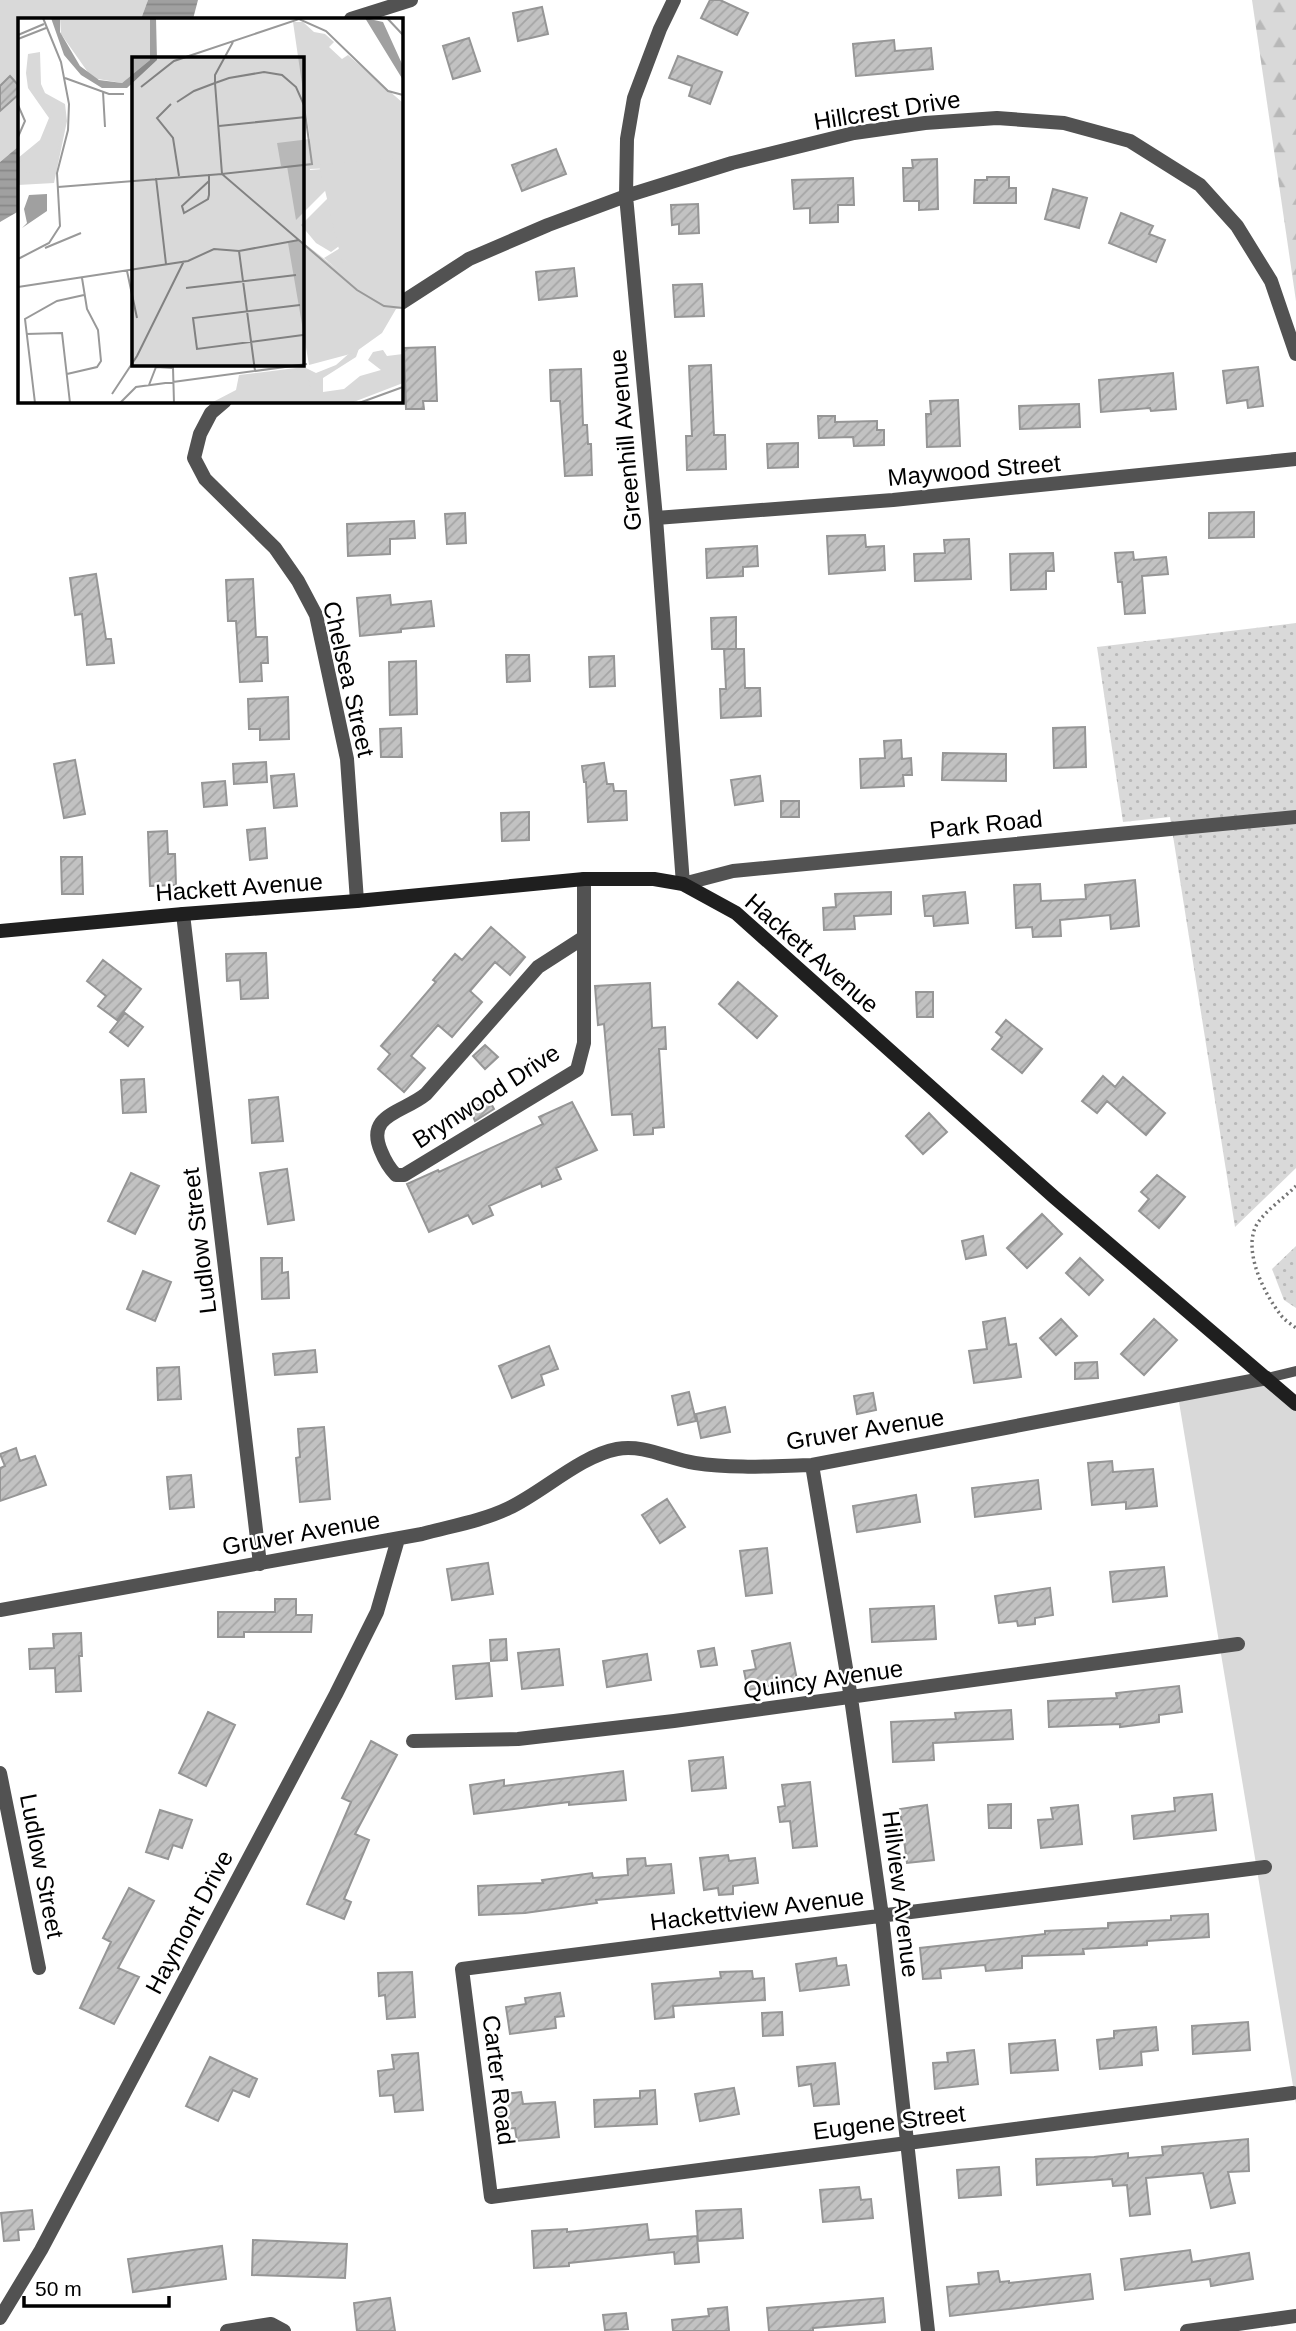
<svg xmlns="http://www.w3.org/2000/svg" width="1296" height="2331" font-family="Arial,sans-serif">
<defs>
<pattern id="grass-dots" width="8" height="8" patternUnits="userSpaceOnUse" patternTransform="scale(1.75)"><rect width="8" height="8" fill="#d9d9d9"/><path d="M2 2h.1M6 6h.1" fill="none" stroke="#b8b8b8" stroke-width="1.8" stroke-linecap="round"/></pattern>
<pattern id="forest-firs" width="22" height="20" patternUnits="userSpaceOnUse" patternTransform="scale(1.75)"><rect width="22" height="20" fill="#d9d9d9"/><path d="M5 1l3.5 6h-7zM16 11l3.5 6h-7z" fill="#b8b8b8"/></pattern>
<pattern id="water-rules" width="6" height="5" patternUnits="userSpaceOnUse" patternTransform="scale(1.75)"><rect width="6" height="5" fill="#a0a0a0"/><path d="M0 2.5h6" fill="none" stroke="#888"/></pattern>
<pattern id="building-hatch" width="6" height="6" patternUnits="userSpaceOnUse" patternTransform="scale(1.75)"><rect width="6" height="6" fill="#c2c2c2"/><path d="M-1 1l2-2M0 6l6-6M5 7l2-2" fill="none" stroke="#a5a5a5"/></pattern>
</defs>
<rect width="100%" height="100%" fill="#fff"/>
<path fill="url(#grass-dots)" d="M1296 623V1168L1235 1227 1170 817 1123 822 1097 647Z
M1296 1246V1308L1284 1300 1272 1269Z"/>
<path fill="url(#forest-firs)" d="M1252 0H1296V301Z"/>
<path fill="#d9d9d9" d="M0 0H148L141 19H19V146L0 162Z
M1267 1378 1296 1404V2104L1179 1402Z"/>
<path fill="url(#water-rules)" d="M148 0H198L193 19H141Z
M19 146V211L0 222V162Z"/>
<path fill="url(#building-hatch)" stroke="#969696" stroke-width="2" d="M710 0H720L748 13 737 35 701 18Z
M542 7 548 34 518 41 513 13Z
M469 38 480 71 453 79 443 46Z
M894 40 895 51 931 48 933 69 856 76 853 44Z
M678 56 722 72 710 104 689 96 692 86 669 78Z
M10 76 19 86V94L0 111V86Z
M556 149 566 174 522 191 512 165Z
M937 159 938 209 919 210V201H904L903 168H913L912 160Z
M987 177H1009V188H1016V203H974L975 180H987Z
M853 178 854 205H838V222L810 223V208L794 209 792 180Z
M1053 189 1087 198 1079 228 1045 219Z
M698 204 699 233 679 234V224L672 225 671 205Z
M1121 213 1153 226 1149 234 1165 240 1156 262 1109 243Z
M574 268 577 296 539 300 536 272Z
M702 284 704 316 675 317 673 285Z
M435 347 437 401H423L424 409H406L404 348Z
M711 365 714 435H725L726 469 687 470 686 436H692L689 366Z
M1258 367 1263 406 1248 408 1247 400 1227 403 1223 371Z
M581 369 583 425H587L588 444H591L592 475 565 476 560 401H551L550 370Z
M1173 373 1176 409 1151 411 1150 408 1101 412 1099 380Z
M958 400 960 446 927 447 926 414H931L930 401Z
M1079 404 1080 427 1020 429 1019 406Z
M818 416H835V422L877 421V430H884V445L854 446 853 437 819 438Z
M798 443V467L768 468 767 444Z
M1254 512V537L1209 538V513Z
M465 513 466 543 447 544 445 514Z
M414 521 415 538 390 539V554L348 556 347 524Z
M865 535 866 547 884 546 885 570 829 574 827 536Z
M969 539 971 579 915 581 914 554 945 553 944 540Z
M757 546 758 566 743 567V576L707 578 706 549Z
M1133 552 1134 560 1166 557 1168 574 1142 576 1145 613 1125 614 1122 582H1118L1115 553Z
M1053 553 1054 571H1046V589L1011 590 1010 554Z
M96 574 106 639H111L114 663 87 665 82 614 75 615 70 578Z
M253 579 256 637H267L268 663H261L262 681 240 682 236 621H228L226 580Z
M390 595 391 605 431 601 434 626 401 629V632L360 636 357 598Z
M736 617V649H712L711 618Z
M724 649H744L745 688H760L761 716 721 718 720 689H726Z
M506 655H529L530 681 507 682Z
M614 656 615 686 590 687 589 657Z
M416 661 417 714 390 715 389 662Z
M288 697 289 739 260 740V729H249L248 699Z
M1085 727 1086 767 1054 768 1053 728Z
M401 728 402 757H381L380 729Z
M901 740 902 759 911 758 912 775H903L904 786 861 788 860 759 885 758 884 741Z
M943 753 1006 754V781L942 780Z
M75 760 85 814 64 818 54 764Z
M266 762 267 782 234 784 233 764Z
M604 763 607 784H613L614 791H626L627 820 588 822 586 782H584L582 766Z
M294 774 297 806 274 808 271 776Z
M760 776 763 801 735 805 731 780Z
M225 781 227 805 204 807 202 783Z
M781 801H799V817H781Z
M529 812V840L502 841 501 813Z
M265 828 267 858 250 860 247 830Z
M167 831 168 854H175L176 885 150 886 148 832Z
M61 857H82L83 894H62Z
M1135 880 1139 926 1111 929 1110 915 1060 920 1061 936 1033 937 1032 927 1016 928 1014 885 1040 884 1041 901 1086 899 1085 885Z
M891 892V914L854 916 855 929 824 930 823 908 836 907 835 894Z
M965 892 968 923 934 926 933 916H925L923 896Z
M491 927 525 957 510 975 495 962 470 991 482 1002 452 1037 438 1025 411 1056 425 1068 404 1092 378 1069 390 1054 381 1046 436 982 433 980 455 954 462 960Z
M266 953 268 998 241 999 240 980 227 981 226 954Z
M103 960 141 989 117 1020 98 1006 106 996 87 981Z
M738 982 777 1016 757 1038 719 1004Z
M650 983 652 1028 665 1027 666 1049H659L664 1127 653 1128V1134L634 1135 632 1114 612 1115 604 1024 598 1025 595 986Z
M916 992H933V1017H917Z
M125 1013 143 1027 128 1046 110 1032Z
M1006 1020 1042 1049 1022 1073 992 1049 1002 1037 996 1032Z
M485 1045 498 1057 485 1069 473 1056Z
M1103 1076 1115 1087 1123 1077 1165 1113 1146 1135 1107 1101 1097 1113 1082 1101Z
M144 1079 146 1112 123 1113 121 1080Z
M278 1097 283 1141 252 1143 249 1100Z
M489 1100 494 1109 475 1121 470 1109Z
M572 1102 597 1150 556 1168 561 1179 542 1187 541 1183 489 1206 493 1215 473 1224 468 1215 429 1232 407 1184 438 1170 439 1172 543 1124 539 1117Z
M929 1113 947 1132 923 1154 906 1136Z
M287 1169 294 1220 268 1224 260 1173Z
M131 1173 159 1186 135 1234 108 1221Z
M1157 1175 1185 1197 1159 1228 1139 1211 1149 1199 1141 1192Z
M1042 1214 1062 1234 1027 1268 1007 1248Z
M983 1236 986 1255 966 1259 962 1241Z
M261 1258H282V1273L288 1272 289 1298 262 1299Z
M1080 1258 1103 1280 1089 1295 1066 1273Z
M143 1271 171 1282 155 1321 127 1309Z
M1005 1318 1009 1345 1016 1344 1021 1377 974 1383 969 1351 987 1349 983 1322Z
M1061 1319 1077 1336 1056 1355 1040 1338Z
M1154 1319 1177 1340 1144 1375 1121 1354Z
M549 1346 558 1369 541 1375 544 1385 512 1398 499 1366Z
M315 1350 317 1372 275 1375 273 1354Z
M1097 1362 1098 1378 1075 1379V1363Z
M179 1367 181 1399 158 1400 157 1368Z
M689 1392 696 1421 678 1425 672 1396Z
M873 1393 876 1410 857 1414 854 1396Z
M725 1407 730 1432 701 1438 696 1414Z
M324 1427 330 1499 300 1502 296 1458 300 1457 298 1429Z
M16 1448 20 1461 35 1456 46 1485 0 1501V1468L5 1466 0 1454Z
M1112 1461 1113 1472 1153 1469 1157 1506 1126 1509V1502L1092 1505 1088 1463Z
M191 1475 194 1507 170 1509 167 1477Z
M1038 1480 1041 1509 975 1517 972 1488Z
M916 1495 920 1522 857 1532 853 1506Z
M667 1499 685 1527 660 1543 642 1515Z
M767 1548 772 1593 746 1596 740 1551Z
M488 1563 493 1594 452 1600 447 1569Z
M1164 1567 1167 1596 1113 1602 1110 1572Z
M1050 1588 1053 1615 1035 1618V1624L1018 1626 1017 1621 999 1623 995 1596Z
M275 1599H296V1615H312L311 1632H244V1637H218V1612H275Z
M934 1606 936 1639 872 1642 870 1609Z
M81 1633 82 1656H79L81 1691 56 1692 55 1668 30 1669 29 1649 54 1648 53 1634Z
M506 1639 507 1660 491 1661 490 1640Z
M790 1643 797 1680 748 1690 744 1671 756 1669 752 1651Z
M714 1648 717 1665 701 1667 698 1651Z
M559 1649 563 1685 522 1689 518 1653Z
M647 1654 651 1680 607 1687 603 1661Z
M489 1663 492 1696 456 1699 453 1666Z
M1179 1686 1182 1712 1159 1715V1722L1120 1727V1724L1049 1727 1048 1701 1117 1698 1116 1693Z
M1011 1710 1013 1739 933 1743 934 1760 893 1762 891 1722 956 1719 955 1713Z
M208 1712 235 1725 206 1786 179 1773Z
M371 1741 397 1755 355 1834 369 1840 344 1899 351 1902 344 1919 307 1904 351 1802 342 1798Z
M723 1757 726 1788 692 1791 689 1761Z
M623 1771 626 1800 569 1805V1802L474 1814 470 1785 504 1780V1786Z
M810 1782 817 1846 793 1848 790 1821 780 1822 778 1807 785 1806 782 1785Z
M1212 1794 1216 1830 1134 1839 1132 1816 1175 1811 1174 1798Z
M1011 1804V1828H989L988 1805Z
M927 1805 934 1860 907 1863 900 1809Z
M1078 1805 1082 1844 1041 1848 1038 1820 1053 1819 1051 1808Z
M160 1810 192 1820 182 1848 173 1845 168 1859 146 1852Z
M728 1855 729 1861 755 1858 758 1883 733 1886V1894L719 1895 718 1888 704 1890 700 1858Z
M645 1858 646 1866 671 1864 674 1893 596 1900 597 1903 525 1913 479 1915 478 1886 543 1883 542 1880 592 1873 593 1878 628 1875 627 1859Z
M129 1888 154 1901 118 1968 139 1977 114 2024 80 2008 111 1942 103 1938Z
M1208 1914 1209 1937 1147 1941V1945L1083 1949 1084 1954 1022 1956V1968L986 1971 985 1965 940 1969 941 1978 923 1979 920 1948 1045 1934V1931L1108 1928V1923L1171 1920V1916Z
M836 1958 837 1966 846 1965 849 1985 800 1991 796 1964Z
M752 1971 753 1979 764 1978 765 2000 673 2006 674 2017 655 2019 652 1984 721 1978 720 1972Z
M412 1972 415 2017 387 2019 385 1995 379 1996 378 1973Z
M560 1993 564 2016 555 2017 556 2028 510 2034 506 2007 526 2004 525 1998Z
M782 2012 783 2035 763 2036 762 2013Z
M1248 2022 1250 2050 1193 2054 1192 2026Z
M1156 2027 1158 2050 1141 2052 1142 2065 1100 2069 1097 2040 1114 2038V2031Z
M1055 2040 1058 2070 1011 2073 1009 2044Z
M974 2050 978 2084 935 2089 933 2063 948 2062 947 2053Z
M418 2053 423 2110 395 2112 393 2095 380 2096 378 2071 394 2069 392 2055Z
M210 2057 257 2079 249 2097 233 2090 218 2121 186 2106Z
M835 2063 839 2104 814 2106 811 2084 799 2086 797 2067Z
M734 2088 739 2114 700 2121 695 2094Z
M655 2090 657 2124 595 2127 594 2100 640 2098V2091Z
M521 2092 523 2104 555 2102 559 2137 517 2141 515 2128 501 2129 497 2095Z
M1248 2139 1249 2171 1228 2172 1235 2203 1211 2208 1203 2173 1146 2178 1150 2214 1130 2216 1127 2185 1113 2186 1112 2179 1037 2185 1036 2159 1094 2157 1128 2153V2158L1163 2155 1162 2147Z
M999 2167 1001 2195 959 2198 957 2170Z
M859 2187 861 2200 871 2199 873 2218 823 2222 820 2190Z
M741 2209 743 2238 698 2241 696 2211Z
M32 2210 34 2229 18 2230 19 2240 4 2241 1 2213Z
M647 2224 649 2240 697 2236 699 2262 675 2264 674 2252 569 2263V2266L534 2268 532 2231 567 2229V2232Z
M253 2240 347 2244 345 2278 252 2275Z
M222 2246 226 2279 133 2292 128 2259Z
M1190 2250 1192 2262 1249 2253 1253 2279 1211 2286 1210 2279 1125 2290 1121 2259Z
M998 2271 1000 2282 1009 2281V2283L1090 2274 1093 2299 950 2316 947 2287 979 2284 978 2273Z
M390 2298 395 2331H357L354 2303Z
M883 2298 885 2322 813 2328V2331H769L767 2308Z
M727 2307 729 2331H673L672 2320 709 2316 708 2309Z
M626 2313 628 2329 605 2330 603 2315Z"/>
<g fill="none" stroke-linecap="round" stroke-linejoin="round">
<path stroke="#747474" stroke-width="3.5" stroke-dasharray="2 3.5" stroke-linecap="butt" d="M1296 1186C1284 1198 1266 1210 1257 1224 1242 1250 1264 1293 1280 1314 1284 1320 1291 1324 1296 1328"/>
<path stroke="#525252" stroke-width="10" d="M1267 1378 1296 1371"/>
<path stroke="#525252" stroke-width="14" d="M674 0 660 29 634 98 627 139 626 196 656 518 683 884 733 871 1296 817
M351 19 411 0
M401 303 469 259 548 225 626 196 732 163 854 133 925 123 997 118 1064 123 1130 141 1200 185 1237 226 1271 281 1296 354
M225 401 211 413 200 434 194 458 205 479 275 548 298 581 316 615 347 759 357 901
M656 518 893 500 1296 459
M183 914 260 1564
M583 938 538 967 426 1094C403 1113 365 1114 381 1151 385 1161 389 1168 396 1175H404L577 1070 584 1043V879
M812 1465 851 1698 882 1916 928 2331
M0 1610 422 1534C451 1526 482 1521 509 1508 543 1492 580 1456 617 1449 644 1444 669 1459 695 1463 734 1469 773 1466 812 1465L1267 1378
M413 1741 518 1739 674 1721 1238 1644
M0 1773 39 1968
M1265 1867 462 1969 491 2197 1293 2093
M0 2318 41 2250 336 1694 377 1612 398 1539
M227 2331 271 2324 284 2331
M1187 2331 1296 2316"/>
<path stroke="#1f1f1f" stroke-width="14" d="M0 931 183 914 357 901 584 879H654L683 884 736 913 1054 1197 1296 1404"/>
</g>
<g text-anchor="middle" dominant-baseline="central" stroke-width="5" stroke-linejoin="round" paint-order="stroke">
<g font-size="24" fill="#000" stroke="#fff">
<text transform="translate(887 110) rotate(-9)">Hillcrest Drive</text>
<text transform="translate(625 440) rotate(-95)">Greenhill Avenue</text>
<text transform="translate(974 470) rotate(-5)">Maywood Street</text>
<text transform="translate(349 679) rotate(77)">Chelsea Street</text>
<text transform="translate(986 824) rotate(-6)">Park Road</text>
<text transform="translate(239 887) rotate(-4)">Hackett Avenue</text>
<text transform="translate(812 953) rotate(41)">Hackett Avenue</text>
<text transform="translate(486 1096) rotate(-33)">Brynwood Drive</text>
<text transform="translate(199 1241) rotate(-97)">Ludlow Street</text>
<text transform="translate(865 1429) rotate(-9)">Gruver Avenue</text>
<text transform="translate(301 1533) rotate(-10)">Gruver Avenue</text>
<text transform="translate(823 1679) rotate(-8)">Quincy Avenue</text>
<text transform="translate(42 1866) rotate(79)">Ludlow Street</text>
<text transform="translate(901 1894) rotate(83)">Hillview Avenue</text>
<text transform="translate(757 1909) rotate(-7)">Hackettview Avenue</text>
<text transform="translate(189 1922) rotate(-62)">Haymont Drive</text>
<text transform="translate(499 2080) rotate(83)">Carter Road</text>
<text transform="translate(889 2122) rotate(-7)">Eugene Street</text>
</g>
</g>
<g transform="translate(18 18)">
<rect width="385" height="385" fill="#fff"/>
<path d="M292 121V152L366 146 362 157 384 182 313 234 298 225 283 207 327 163 321 159 278 202 269 148H263L259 125Z" fill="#d9d9d9"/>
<path d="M275 4H285L296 14 307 16 316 24 311 29 324 41 330 37 385 85V226L349 277 306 240 340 219 317 150 291 151 292 121ZM22 34 23 66 27 75 47 86 49 103 36 165 0 167V140L22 122 31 100 10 70 8 55 10 36ZM343 325 338 339 305 360V374L326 371 342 358 363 352 350 342 355 334 365 332 369 338 385 336V365L333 385H193L218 372 221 357 286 349 298 355 318 347Z" fill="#d9d9d9"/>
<path d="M42 0H132V42L104 65 74 60 43 16ZM46 91 41 127 30 155 0 154V146L21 126 33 101 31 92ZM385 140V290L378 291 364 315 336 335 291 347 270 225 282 222 327 257 301 147ZM289 351 294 380 330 376 321 385H196L219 373 222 360Z" fill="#d9d9d9"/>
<path d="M33 0H42V14L62 48 81 62 104 65 132 42V0H138L139 42 109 70H84L63 57 46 37ZM347 0 365 4 385 48V62ZM29 176V193L4 210 9 205 6 191 11 177Z" fill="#a0a0a0"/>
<path fill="none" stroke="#999" stroke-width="2" d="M369 0 385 17M0 17 26 6M0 21 28 10M47 60 91 76H106M123 69 156 43 281 1 308 13 370 73 385 77M85 74 87 109M159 84 176 73 197 65 211 60 246 54 264 57 278 69 286 87 294 146 204 156 197 65V57L215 24M153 86 139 100 155 120 161 158M0 87 7 103 0 119M201 108 288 99M138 160 148 246M191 163 164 188 166 195 190 181 191 177V156M40 169 204 156 339 272 366 288 385 290M27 230 63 215M221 233 237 353M0 241 31 225 42 208 39 155 50 112 51 86 43 44 25 0M109 253 119 300M0 269 170 243 196 231 221 233 281 222M168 270 278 257M282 287 175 300 179 331 285 317M8 316 44 315 52 385M49 356 79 349 83 343 80 312 69 291 64 260M131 367 138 349 155 350 156 385M94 376 119 338 166 243M17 385 7 301 39 283 66 277M102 385 118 369 289 346M341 385 385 369"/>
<path fill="#000" fill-opacity="0.15" stroke="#000" stroke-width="3.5" d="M114 39H286V348H114Z"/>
<rect width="385" height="385" fill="none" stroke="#000" stroke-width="3.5"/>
</g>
<path d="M24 2296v10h145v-10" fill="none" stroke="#000000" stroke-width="3.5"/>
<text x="35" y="2296" font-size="21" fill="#000000" stroke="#ffffff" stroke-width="5" paint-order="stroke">50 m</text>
</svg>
